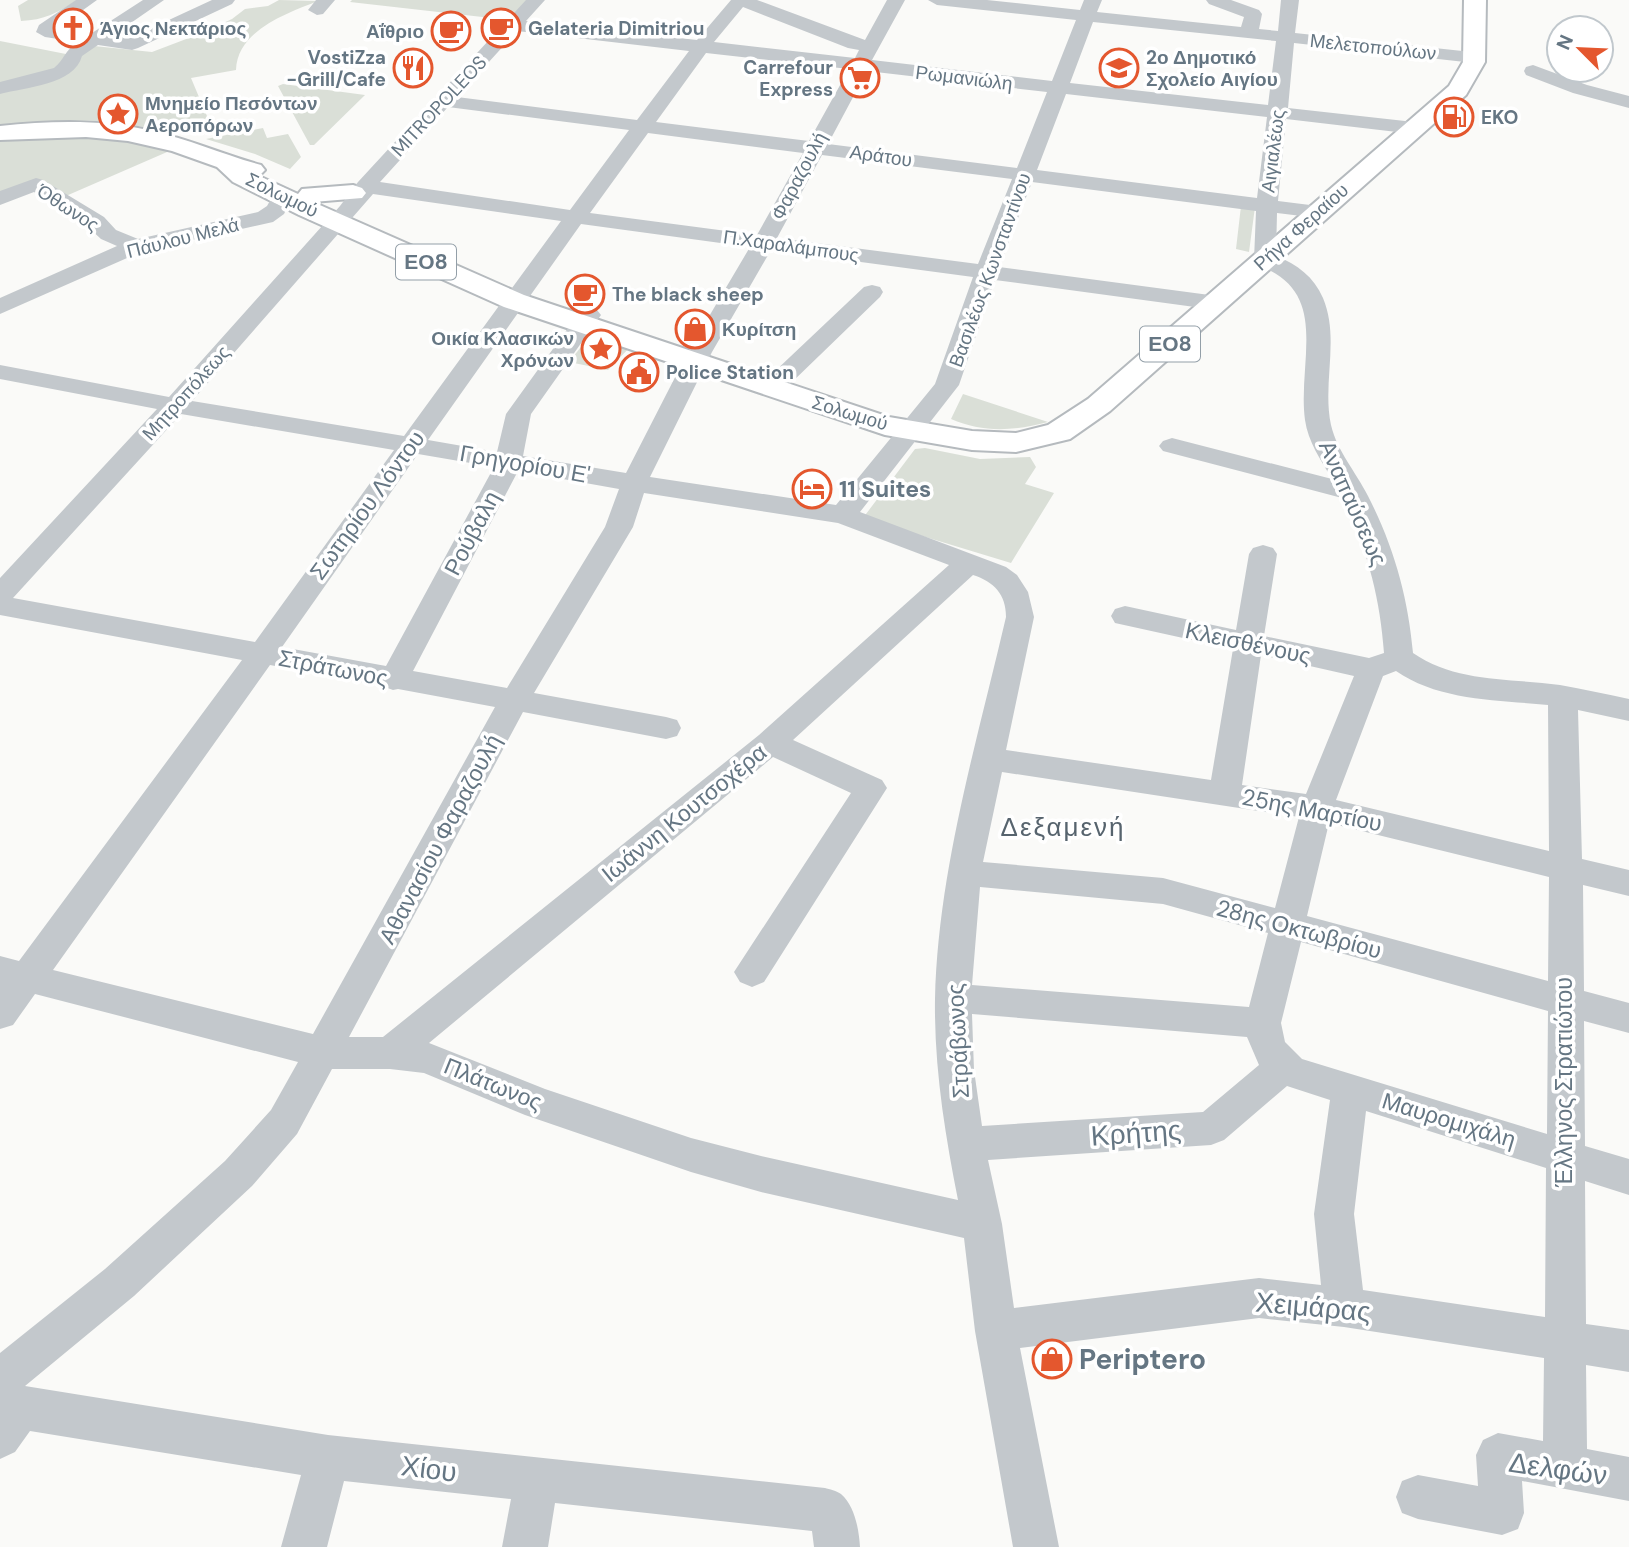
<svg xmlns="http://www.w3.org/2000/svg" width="1629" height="1547" font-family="'DM Sans',sans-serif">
<rect width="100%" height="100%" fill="#fafaf8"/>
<path fill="#dadfd7" d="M28 0H77C58 13 44 20 21 21L18 6Z
M279 0 318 1C288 13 237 30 236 70L191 78 212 128C177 135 159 130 126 124 85 116 40 125 0 128V41L71 55 94 46 152 52 202 33 232 19 245 9 268 6Z
M352 0H528L509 20 350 2Z
M283 84 365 95 314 145H310L278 86Z
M263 128 267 138 288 134 301 157 290 169 255 154 206 139Z
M83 132 174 149 59 199 36 184 0 199V137Z
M1241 206 1255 207 1249 252 1236 249Z
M592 333 631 346 608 370 569 362Z
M963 394 1048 422C1014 431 983 433 951 419Z
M925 448 980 459 1030 457 1036 467 1025 484 1054 493 1011 563 863 518 915 449Z"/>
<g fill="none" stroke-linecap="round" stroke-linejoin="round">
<defs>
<path id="major" d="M1464 0H1486L1485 62 1466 95 1110 411 1070 439 1016 452 972 450 885 435 504 307 299 215 233 182 217 167 172 151 128 141 86 137 0 140V126C51 121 102 119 152 131 189 139 224 155 261 165L265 170 259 176 298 194 302 189 353 185 362 188 366 193 362 198 313 202 524 295 889 417 972 431 1016 433 1048 425 1088 399 1449 86 1463 62Z"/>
</defs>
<use href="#major" stroke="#b5babe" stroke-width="4"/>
<path fill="#c3c8cc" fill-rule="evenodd" d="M76 0H97L58 28 92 33 143 0H164L112 36 130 38 212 0H235L232 4 138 48 132 50 98 45 82 56C74 85 26 87 0 94V82L54 68C65 59 64 51 78 42L45 37 36 32 39 25Z
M316 0H335L323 14 317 15 308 10Z
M526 0H545L526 21 697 40 731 0H757L865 40 887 0H905L872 60 1052 81 1076 20 937 5 928 0H987L1080 10 1084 0H1102L1097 12 1241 27 1244 17 1209 4 1206 0H1231L1259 10 1262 14 1259 29 1278 31 1281 0H1299L1295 33 1481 53 1483 57 1481 61 1474 63 1294 43 1288 108 1414 122 1421 124 1424 128 1421 132 1414 134 1286 119 1278 201 1326 207 1329 212 1326 217 1318 218 1277 213 1276 256C1297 264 1314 277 1323 298 1340 339 1322 383 1331 425 1337 451 1356 472 1368 496 1394 547 1408 597 1413 653 1456 683 1510 678 1560 685 1583 689 1606 694 1629 699V721L1578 710 1582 859 1629 870V896L1583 885 1584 991 1629 1003V1033L1584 1021 1585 1146 1629 1159V1195L1585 1181 1586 1324 1629 1330V1372L1586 1365 1587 1449 1629 1457V1501L1522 1481 1524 1513 1518 1529 1502 1535 1418 1519 1402 1513 1396 1497 1402 1481 1418 1475 1478 1486 1476 1455 1483 1440 1498 1433 1543 1441 1544 1358 1344 1327 1259 1318 1020 1348 1059 1547H1013L975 1331 964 1238 761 1192 691 1172 525 1115 424 1073 390 1069H332L297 1134 252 1186 134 1296 25 1386 328 1435 825 1488C829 1489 837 1491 841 1494 855 1506 859 1530 860 1547H814L812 1531 555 1503 548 1547H502L511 1499 344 1481 327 1547H281L301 1475 30 1431 15 1452 0 1459V1353L105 1269 225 1161 271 1110 298 1062 35 994 13 1025 0 1029V956L19 961 242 660 0 615V578L157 409 0 379V365L169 397 340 206 358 182ZM743 7 848 48 859 50 855 58 714 42ZM1093 22 1276 41 1268 105 1070 83ZM517 31 689 51 637 120 457 97ZM706 53 849 69 809 141 656 122ZM867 71 1047 92 1017 168 828 144ZM1066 94 1267 117 1257 198 1037 170ZM448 107 629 130 570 210 380 182ZM648 133 803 153 757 235 590 213ZM822 155 1012 179 978 264 777 238ZM1032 182 1256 211 1254 260 1257 265C1332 291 1297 361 1305 420 1308 442 1321 460 1332 479L1172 438 1163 441 1159 446 1163 451 1342 498C1367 548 1380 597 1384 653L1369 658 1264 636 1277 554 1273 548 1263 545 1253 548 1249 554 1236 630 1125 606 1115 609 1111 616 1115 623 1233 649 1211 780 1006 750 1034 617 1028 592 1017 575 1006 567 860 512 959 385 995 280 1217 310 1225 308 1229 303 1225 298 1217 296 999 267ZM373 194 561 221 404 436 192 401ZM581 224 750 247 688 352 626 473 523 456 531 414 601 315 597 310H581L506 414 497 452 428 440ZM771 250 973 277 935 384 836 505 650 477 712 352ZM181 414 394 450 255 642 13 598ZM418 454 494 467 386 666 282 647ZM518 471 619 489 605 527 507 688 413 671ZM644 493 838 523 949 565 759 735 383 1037H349L523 712 666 739 677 736 681 728 677 720 666 717 534 693 633 527ZM973 575C994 582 1006 594 1006 617 977 742 938 870 935 999 934 1067 945 1134 958 1200L761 1156 691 1138 545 1089 429 1043 773 757 851 793 734 972 740 982 752 987 764 982 887 788 882 780 793 740ZM1261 655 1354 676 1306 794 1242 785ZM270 665 382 686 393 690 398 689 495 707 313 1034 53 970ZM1396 671C1439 701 1498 700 1548 705L1549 851 1336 800 1383 676ZM1002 772 1299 817 1275 908 1163 878 983 862ZM1329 823 1549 877 1548 981 1307 916ZM980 887 1163 904 1268 933 1249 1007 972 985ZM1301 942 1548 1011 1547 1134 1302 1059 1285 1042 1281 1023ZM972 1014 1247 1037 1259 1065 1203 1112 982 1126 974 1070ZM1287 1086 1330 1100 1314 1214 1321 1285 1259 1278 1014 1308 1002 1224 988 1160 1211 1145 1224 1140ZM1366 1111 1546 1168 1545 1317 1363 1290 1354 1214Z
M1533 65 1587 85 1629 96V108L1573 93 1526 75 1524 71 1526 67Z
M36 178 43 180 104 217 116 230 138 239 258 212 267 206 275 192H289L293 196 284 214 273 222 143 251 0 314V298L117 246 101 239 88 227 34 192 0 205V191Z
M872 285 880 287 883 292 880 297 790 384 781 386 772 384 769 379 772 374 864 287Z"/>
<use href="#major" fill="#fff" fill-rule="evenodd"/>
</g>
<defs>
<symbol id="church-ring" viewBox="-11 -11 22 22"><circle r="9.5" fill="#fff" stroke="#e4572e" stroke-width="1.5"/><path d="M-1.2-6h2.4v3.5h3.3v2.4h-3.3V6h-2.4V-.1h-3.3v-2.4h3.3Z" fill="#e4572e"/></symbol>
<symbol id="cafe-ring" viewBox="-11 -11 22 22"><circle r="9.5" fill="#fff" stroke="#e4572e" stroke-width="1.5"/><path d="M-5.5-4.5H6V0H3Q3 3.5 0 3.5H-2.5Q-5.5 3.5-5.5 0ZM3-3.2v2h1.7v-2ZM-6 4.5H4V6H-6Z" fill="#e4572e"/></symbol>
<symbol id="restaurant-ring" viewBox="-11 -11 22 22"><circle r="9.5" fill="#fff" stroke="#e4572e" stroke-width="1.5"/><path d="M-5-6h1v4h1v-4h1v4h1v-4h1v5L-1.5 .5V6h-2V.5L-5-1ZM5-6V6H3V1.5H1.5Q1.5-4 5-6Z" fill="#e4572e"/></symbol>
<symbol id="school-ring" viewBox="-11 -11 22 22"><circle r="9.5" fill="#fff" stroke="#e4572e" stroke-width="1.5"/><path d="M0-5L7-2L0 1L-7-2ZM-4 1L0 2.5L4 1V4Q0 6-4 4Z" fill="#e4572e"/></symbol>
<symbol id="supermarket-ring" viewBox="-11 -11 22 22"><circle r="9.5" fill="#fff" stroke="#e4572e" stroke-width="1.5"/><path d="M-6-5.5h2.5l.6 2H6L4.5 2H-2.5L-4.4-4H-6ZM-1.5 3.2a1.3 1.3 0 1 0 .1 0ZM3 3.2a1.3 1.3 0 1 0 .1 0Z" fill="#e4572e"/></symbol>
<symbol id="sight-ring" viewBox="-11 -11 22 22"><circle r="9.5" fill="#fff" stroke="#e4572e" stroke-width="1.5"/><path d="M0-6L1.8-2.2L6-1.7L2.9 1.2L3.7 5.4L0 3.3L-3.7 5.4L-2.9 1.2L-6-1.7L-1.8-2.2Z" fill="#e4572e"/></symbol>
<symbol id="fuel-ring" viewBox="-11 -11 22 22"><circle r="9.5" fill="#fff" stroke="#e4572e" stroke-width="1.5"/><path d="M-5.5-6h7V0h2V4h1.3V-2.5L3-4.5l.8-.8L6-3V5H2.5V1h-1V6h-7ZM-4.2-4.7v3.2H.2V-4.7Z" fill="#e4572e"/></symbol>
<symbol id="shop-ring" viewBox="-11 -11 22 22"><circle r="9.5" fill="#fff" stroke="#e4572e" stroke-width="1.5"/><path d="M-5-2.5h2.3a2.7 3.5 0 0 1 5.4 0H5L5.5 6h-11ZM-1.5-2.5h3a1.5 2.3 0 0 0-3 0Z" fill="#e4572e"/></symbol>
<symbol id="civic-ring" viewBox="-11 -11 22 22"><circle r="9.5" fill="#fff" stroke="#e4572e" stroke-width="1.5"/><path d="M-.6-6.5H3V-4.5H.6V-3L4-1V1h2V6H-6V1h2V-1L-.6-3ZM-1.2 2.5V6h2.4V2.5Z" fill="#e4572e"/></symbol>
<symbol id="hotel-ring" viewBox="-11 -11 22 22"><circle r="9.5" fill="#fff" stroke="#e4572e" stroke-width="1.5"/><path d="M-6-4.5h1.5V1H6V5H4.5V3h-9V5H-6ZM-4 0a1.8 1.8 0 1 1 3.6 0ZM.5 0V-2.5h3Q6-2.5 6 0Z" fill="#e4572e"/></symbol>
</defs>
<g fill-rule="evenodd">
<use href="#church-ring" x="51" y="6" width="44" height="44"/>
<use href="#cafe-ring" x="479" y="6" width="44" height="44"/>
<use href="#cafe-ring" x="429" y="9" width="44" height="44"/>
<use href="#restaurant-ring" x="391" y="46" width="44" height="44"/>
<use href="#school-ring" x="1097" y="46" width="44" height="44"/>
<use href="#supermarket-ring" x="838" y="56" width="44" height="44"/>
<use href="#sight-ring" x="96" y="92" width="44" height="44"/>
<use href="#fuel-ring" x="1432" y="95" width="44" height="44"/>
<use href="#cafe-ring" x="563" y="272" width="44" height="44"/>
<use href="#shop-ring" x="673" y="307" width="44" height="44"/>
<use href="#sight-ring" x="579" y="327" width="44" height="44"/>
<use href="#civic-ring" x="617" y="350" width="44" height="44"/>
<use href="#hotel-ring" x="790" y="467" width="44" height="44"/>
<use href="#shop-ring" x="1030" y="1337" width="44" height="44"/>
</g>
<g text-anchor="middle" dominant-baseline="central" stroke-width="7" stroke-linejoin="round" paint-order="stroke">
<g font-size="19" font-weight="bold" fill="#657683" stroke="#fff" text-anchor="start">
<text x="100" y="28">Άγιος Νεκτάριος</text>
<text x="528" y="28">Gelateria Dimitriou</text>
<text x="424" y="31" text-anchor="end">Αΐθριο</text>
<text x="386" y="57" text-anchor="end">VostiZza<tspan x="386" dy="22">-Grill/Cafe</tspan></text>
<text x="1146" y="57">2ο Δημοτικό<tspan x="1146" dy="22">Σχολείο Αιγίου</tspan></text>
<text x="833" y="67" text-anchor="end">Carrefour<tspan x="833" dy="22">Express</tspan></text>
<text x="145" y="103">Μνημείο Πεσόντων<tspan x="145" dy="22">Αεροπόρων</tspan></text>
<text x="1481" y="117">EKO</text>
<text x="612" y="294">The black sheep</text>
<text x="722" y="329">Κυρίτση</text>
<text x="574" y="338" text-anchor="end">Οικία Κλασικών<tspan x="574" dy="22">Χρόνων</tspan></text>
<text x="666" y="372">Police Station</text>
</g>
<g font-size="19" fill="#657683" stroke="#fff">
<text transform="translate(1373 47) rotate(6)">Μελετοπούλων</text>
<text transform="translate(964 78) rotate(7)">Ρωμανιώλη</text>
<text transform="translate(439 106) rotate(-47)">MITROPOLEOS</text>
<text transform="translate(1273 151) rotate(-83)">Αιγιαλέως</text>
<text transform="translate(881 156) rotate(8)">Αράτου</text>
<text transform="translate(799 176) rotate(-62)">Φαραζουλή</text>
<text transform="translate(282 195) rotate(26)">Σολωμού</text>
<text transform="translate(68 208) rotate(33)">Όθωνος</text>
<text transform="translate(1301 227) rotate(-42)">Ρήγα Φεραίου</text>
<text transform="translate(183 238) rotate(-14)">Πάυλου Μελά</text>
<text transform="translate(791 246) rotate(8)">Π.Χαραλάμπους</text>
<text transform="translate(990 270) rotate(-70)">Βασιλέως Κωνσταντίνου</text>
<text transform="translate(186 393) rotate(-48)">Μητροπόλεως</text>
<text transform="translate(850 413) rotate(17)">Σολωμού</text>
</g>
<g fill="#fff" stroke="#939fa8" stroke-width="2">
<rect x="396" y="244.5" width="60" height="35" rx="5"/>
<rect x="1140" y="326.5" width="60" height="35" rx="5"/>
</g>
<g font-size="21" font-weight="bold" fill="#657683">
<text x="426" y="262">ΕΟ8</text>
<text x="1170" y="344">ΕΟ8</text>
</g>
<g font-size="23" fill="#657683" stroke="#fff">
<text transform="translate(525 464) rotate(10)">Γρηγορίου Ε'</text>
<text transform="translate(1353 503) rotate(66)">Αναπαύσεως</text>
<text transform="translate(367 505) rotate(-54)">Σωτηρίου Λόντου</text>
<text transform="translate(472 533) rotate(-62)">Ρούβαλη</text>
<text transform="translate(1248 643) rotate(12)">Κλεισθένους</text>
<text transform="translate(333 668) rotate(11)">Στράτωνος</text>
<text transform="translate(1312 810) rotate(11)">25ης Μαρτίου</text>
<text transform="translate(684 813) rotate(-39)">Ιωάννη Κουτσοχέρα</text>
<text transform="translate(440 839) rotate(-62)">Αθανασίου Φαραζουλή</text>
<text transform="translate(1299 929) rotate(15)">28ης Οκτωβρίου</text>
<text transform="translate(958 1041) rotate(-93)">Στράβωνος</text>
<text transform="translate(1564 1082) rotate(-90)">Έλληνος Στρατιώτου</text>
<text transform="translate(493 1084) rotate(22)">Πλάτωνος</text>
<text transform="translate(1449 1120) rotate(17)">Μαυρομιχάλη</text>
</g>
<g font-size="23" font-weight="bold" fill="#657683" stroke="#fff" text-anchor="start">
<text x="839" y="489">11 Suites</text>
</g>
<g font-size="26" letter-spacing="2" fill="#57646e" stroke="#fff">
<text x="1063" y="827">Δεξαμενή</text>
</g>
<g font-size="28" fill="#657683" stroke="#fff">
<text transform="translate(1136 1133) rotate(-4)">Κρήτης</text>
<text transform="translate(1313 1307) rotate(5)">Χειμάρας</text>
<text transform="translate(429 1469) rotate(7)">Χίου</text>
<text transform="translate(1558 1469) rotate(8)">Δελφών</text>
</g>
<g font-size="28" font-weight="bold" fill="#657683" stroke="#fff" text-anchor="start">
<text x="1079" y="1359">Periptero</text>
</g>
</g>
<g transform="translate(1580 49) rotate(294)"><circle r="33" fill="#ffffff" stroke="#c1c8cd" stroke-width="2"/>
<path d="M0-5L12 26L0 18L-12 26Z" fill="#e4572e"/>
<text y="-10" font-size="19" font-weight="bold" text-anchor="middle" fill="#657683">N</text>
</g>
</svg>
